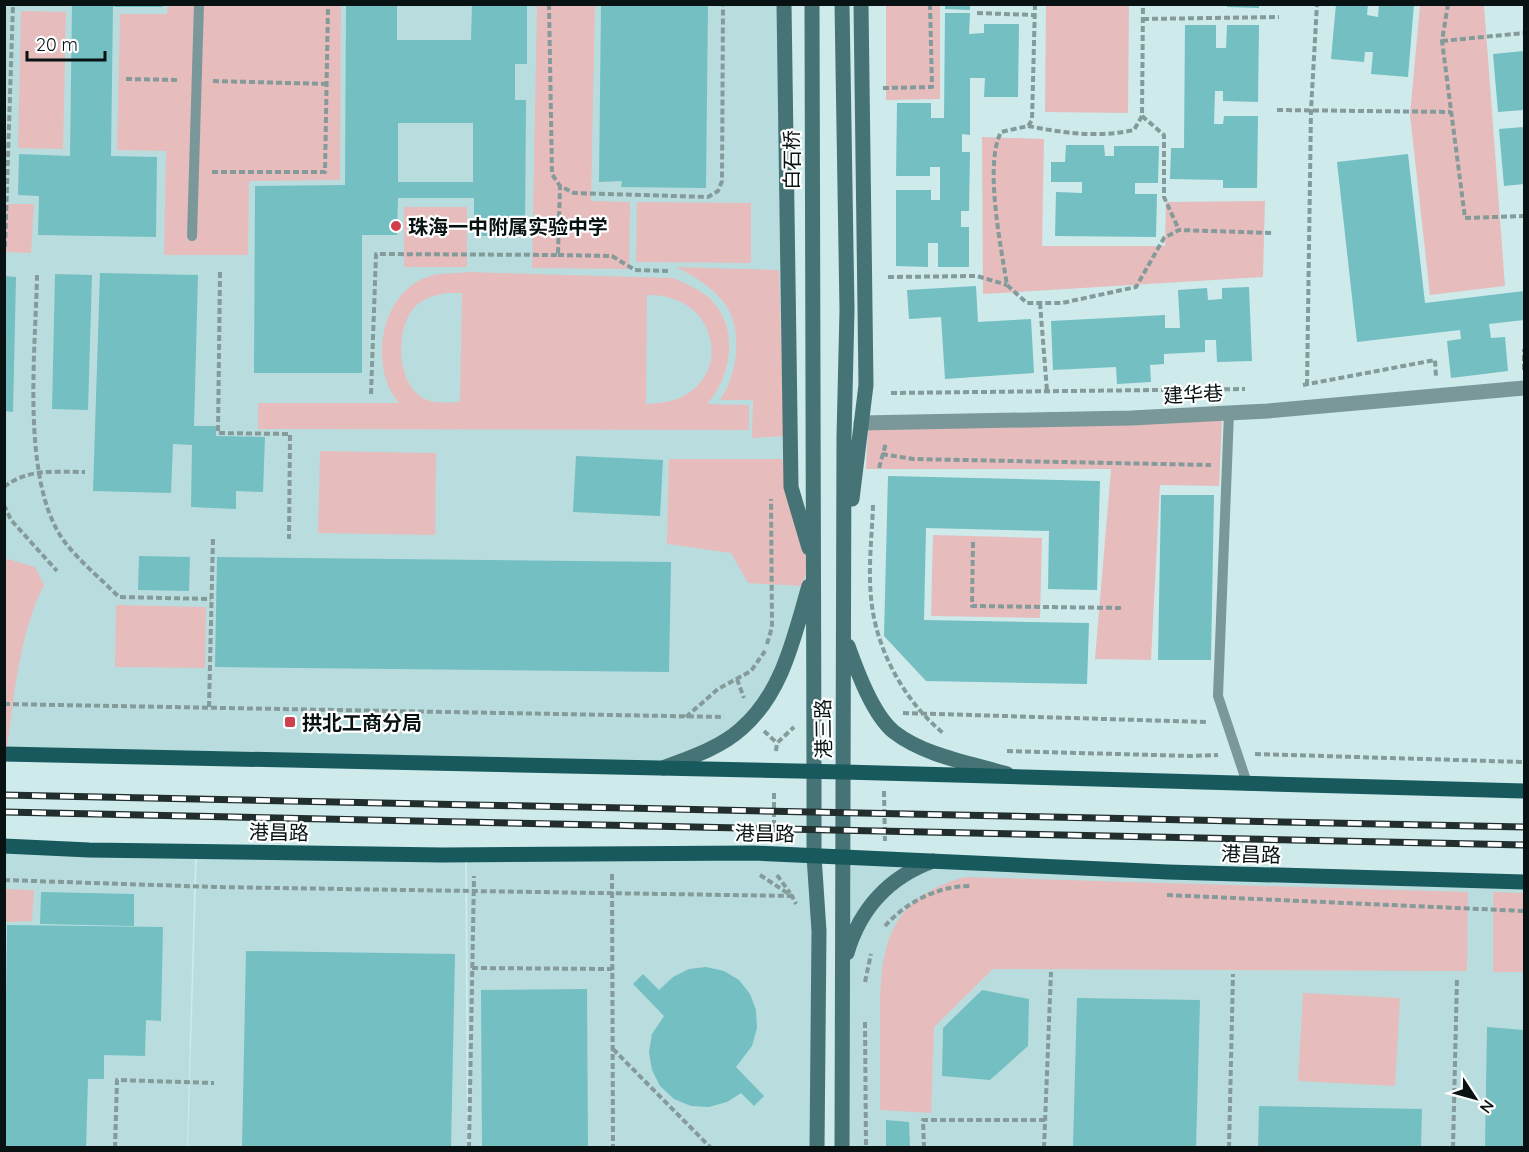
<svg xmlns="http://www.w3.org/2000/svg" width="1529" height="1152" font-family="Quicksand,'Noto Sans SC',sans-serif">
<rect width="100%" height="100%" fill="#ceeaeb"/>
<path fill="#b9ddde" d="M5 5H783L790 448 813 567 788 654 740 728 659 768 5 755Z
M5 849 195 854 187 1147 5 1148Z
M197 854 465 859 467 1147 188 1148Z
M812 858 815 1147H469L467 859Z
M844 859 1524 882V1147L844 1148Z"/>
<path fill="#e6bdbc" fill-rule="evenodd" d="M168 4 341 5 340 180 249 181 248 255H164L166 151 117 150 120 14H167Z
M537 5H595L591 201 630 202 629 269 532 268Z
M886 5H940V99L886 100Z
M1046 5H1129L1128 113 1045 112Z
M1420 5H1484L1505 286 1430 295 1410 115Z
M21 11 66 12 63 149 18 148Z
M982 137 1044 139 1042 246H1165L1166 202 1265 201 1263 277 983 294Z
M637 202 751 203V263L636 262Z
M5 204H34L31 253 5 252Z
M404 207H467V267H404Z
M676 267 779 270 784 436 752 438 753 400H720C737 376 743 333 727 307 715 288 695 277 676 267Z
M468 272 673 278C687 284 704 291 713 302 739 330 731 378 707 404L749 405V430L258 429V403H399C368 367 380 294 427 277 439 272 455 274 468 272ZM446 293H462L460 402C450 402 437 404 427 400 396 388 395 331 413 309 422 298 434 296 446 293ZM647 295C719 293 735 379 674 400 666 403 655 403 646 404Z
M1222 419 1219 486 1160 485 1151 660 1095 659 1111 469H866L868 427Z
M320 451 436 453 435 535 318 533Z
M669 459H782L808 566 802 586 748 583 731 553 667 544Z
M933 535 1042 538 1040 618 931 616Z
M8 559 35 567 44 585C19 635 15 692 7 747H5L4 563Z
M116 605 206 607 205 668 115 667Z
M965 877 1468 892 1467 971 993 969 934 1027 931 1113 880 1110C880 1081 880 1052 880 1023 880 949 885 899 965 877Z
M5 889 34 890 32 921 5 922Z
M1493 892 1524 893V972H1493Z
M1303 993 1400 998 1395 1086 1298 1081Z"/>
<path fill="#73bfc2" fill-rule="evenodd" d="M346 4H397V40H471L472 4H527V64H515V100H526L525 236H474V198H398L397 235H362V373H254L255 186 345 185ZM398 123H473V182H398Z
M601 4H708L706 188 621 187 622 181 599 182Z
M945 4H970V10L945 9Z
M1227 4H1259V8L1227 7Z
M1336 4H1368L1367 15 1378 17 1379 4H1414L1408 77 1371 74 1373 52H1365L1364 62 1331 59Z
M72 5H113L111 156 157 157 156 237 38 235 39 196 18 195 19 154 70 156Z
M114 5H162V7H114Z
M945 13H970L969 34 984 33V24H1019L1018 97H984L985 78H970V135L962 134V152H970L969 211H961V227H969V267H938V243H928V267L896 266V190H931V200H940V167H930V176H896L897 103H931V118H944Z
M1185 25H1216V48H1226L1227 25H1259L1258 102 1223 101V91H1215L1214 124H1223L1224 116H1258L1257 188H1223V180L1170 179 1171 148H1184Z
M1524 51V110L1498 112 1493 54Z
M1524 127V184L1504 186 1499 129Z
M1066 145H1104L1105 156H1114V146H1159L1158 183H1135V194H1157L1156 237 1055 236 1056 192 1082 193V182H1051V162H1065Z
M1408 154 1425 303 1524 291V320L1489 324 1491 338 1505 337 1508 371 1451 378 1447 341 1461 339 1460 330 1357 342 1337 162Z
M100 273 198 275 194 426H216V436L265 437 263 492 236 491V509L191 507 192 445 173 444 171 493 93 491Z
M55 274 92 275 88 410 52 409Z
M4 276 16 277 13 412 4 411Z
M976 286 978 322 1031 319 1034 373 945 379 941 317 909 319 907 290Z
M1249 287 1252 361 1217 362 1216 340H1205V352L1164 354V364L1150 365 1151 382 1117 384 1116 367 1053 370 1051 321 1165 315V328H1180L1178 290 1207 288 1208 300 1222 299V288Z
M576 456 663 460 660 516 573 512Z
M888 476 1100 481 1097 590 1048 589 1049 531 926 528 924 620 1089 623 1087 684 926 681 884 636Z
M1161 495H1214L1211 660H1158Z
M139 556 190 557 189 591 138 590Z
M217 557 671 562 669 672 215 667Z
M41 892 134 894V926L40 924Z
M7 925 163 927 161 1021 146 1020 145 1056 104 1055V1079H88L86 1148H4Z
M246 951 455 954 451 1148H242Z
M706 967 724 971 739 980 750 994 756 1010 757 1028 752 1046 736 1067 764 1096 754 1106 741 1093 727 1102 709 1107 691 1106 674 1099 660 1086 652 1070 649 1052 652 1034 664 1016 633 984 643 974 659 990 673 977 689 969Z
M587 989 588 1148H482L481 990Z
M982 990 1029 999 1028 1046 990 1080 942 1076 943 1028Z
M1077 998 1200 1000 1196 1148H1073Z
M1487 1027 1524 1030V1148H1485Z
M1259 1106 1422 1109 1421 1148H1258Z
M886 1120 909 1122 910 1148H886Z"/>
<g fill="none" stroke-linecap="round" stroke-linejoin="round">
<path stroke="#859a9b" stroke-width="4" stroke-dasharray="6 3" stroke-linecap="butt" d="M549 4 552 174 560 186 574 193 708 197 718 191 722 181 723 4
M1035 4 1032 120 1028 126 1001 132C984 165 1001 247 1007 285L1027 303H1062L1136 287 1164 238 1179 230 1273 233
M1448 4 1442 41 1465 218 1524 216
M977 13 1034 15
M1143 19 1279 17
M1442 41 1524 33
M126 79 179 80
M213 81 327 84
M883 88 932 87 930 4
M1277 110 1451 112
M1142 116 1164 135V197L1179 230
M1028 126C1063 133 1099 138 1134 130L1142 116 1143 4
M212 172H325L328 4
M5 247 13 4
M558 255 612 256 635 270 670 271
M220 272 218 433 290 434 289 539
M37 275C36 347 20 481 64 541 79 561 101 579 119 597L211 599
M888 277 977 276 1007 285
M1040 303 1047 391
M1524 370V349
M1303 385 1435 360 1436 377
M1307 385 1311 110 1317 4
M891 393 1245 389
M371 394 376 254 558 255 560 186
M882 454 913 459 1211 465
M879 468 886 443
M4 487C28 468 56 472 85 472
M4 505 11 520 57 571
M873 505C872 535 868 567 871 597 875 648 904 701 943 733
M973 542 972 606 1123 608
M767 644 772 627 771 499
M737 679 744 698
M4 704 724 717
M209 707 213 538
M903 713 1206 722
M686 717 718 689 751 671 765 651
M764 731 777 743
M776 751 777 743 794 727
M1007 751 1190 756 1218 755
M1255 754 1524 762
M884 791 885 841
M774 835V791
M612 874 613 1148
M760 875 792 896 796 904
M777 875 790 893
M4 880 215 887 793 896
M1167 895 1524 911
M885 926C906 902 938 886 970 886
M472 968 612 969
M865 982 871 954
M865 1022 866 1148
M613 1049 711 1148
M115 1148 117 1080 214 1083
M469 1148 474 876
M924 1148 923 1120H1045
M1044 1148 1051 972
M1229 1148 1233 974
M1453 1148 1457 977"/>
<path stroke="#7a9899" stroke-width="10" d="M192 236 199 4
M1229 413 1218 696 1248 786"/>
<path stroke="#7a9899" stroke-width="15" d="M861 423 1131 418 1268 411 1524 388"/>
<path stroke="#457376" stroke-width="15" d="M784 4 791 487 809 548
M812 4 814 772V856L819 931 817 1148
M852 499 866 385 861 4
M848 646C857 671 873 715 894 732 925 756 970 763 1007 774
M663 768C689 758 720 748 741 729 783 693 794 636 809 586
M847 953C860 909 889 877 933 861
M842 1148 844 437 847 310 842 4"/>
<path stroke="#17595c" stroke-width="15" d="M4 754 844 772 1524 791
M4 846 89 850 443 855 754 853 1168 872 1524 882"/>
<defs>
<path id="rail" d="M4 795 1524 827
M4 812 1524 845"/>
</defs>
<use href="#rail" stroke="#222e2e" stroke-width="7"/>
<use href="#rail" stroke="#fff" stroke-width="4.5" stroke-dasharray="14" stroke-linecap="butt"/>
</g>
<g fill="#cf3f4c" stroke="#fff" stroke-width="2">
<circle cx="396" cy="226" r="6"/>
<rect x="284" y="716" width="12" height="12" rx="3"/>
</g>
<g text-anchor="middle" dominant-baseline="central" stroke-width="4.5" stroke-linejoin="round" paint-order="stroke">
<g font-size="20" fill="#081212" stroke="#fff">
<text transform="translate(791 160) rotate(-90)">白石桥</text>
<text transform="translate(1193 394) rotate(-3)">建华巷</text>
<text transform="translate(823 729) rotate(-91)">港三路</text>
<text transform="translate(279 832) rotate(1)">港昌路</text>
<text transform="translate(765 833) rotate(1)">港昌路</text>
<text transform="translate(1251 854) rotate(2)">港昌路</text>
</g>
<g font-size="20" font-weight="bold" fill="#081212" stroke="#fff" text-anchor="start">
<text x="408" y="226">珠海一中附属实验中学</text>
<text x="302" y="722">拱北工商分局</text>
</g>
</g>
<rect width="1529" height="1152" fill="none" stroke="#081212" stroke-width="12"/>
<g transform="translate(1475 1098) rotate(126)" stroke="#ffffff" stroke-width="4.5" paint-order="stroke">
<path d="M0-4.5L10 22L0 15L-10 22Z" fill="#081212"/>
<text y="-9" font-size="16" font-weight="bold" text-anchor="middle" fill="#081212">N</text>
</g>
<path d="M27 51v9h78v-9" fill="none" stroke="#081212" stroke-width="3"/>
<text x="36" y="51" font-size="18" fill="#081212" stroke="#ffffff" stroke-width="4.5" paint-order="stroke">20 m</text>
</svg>
